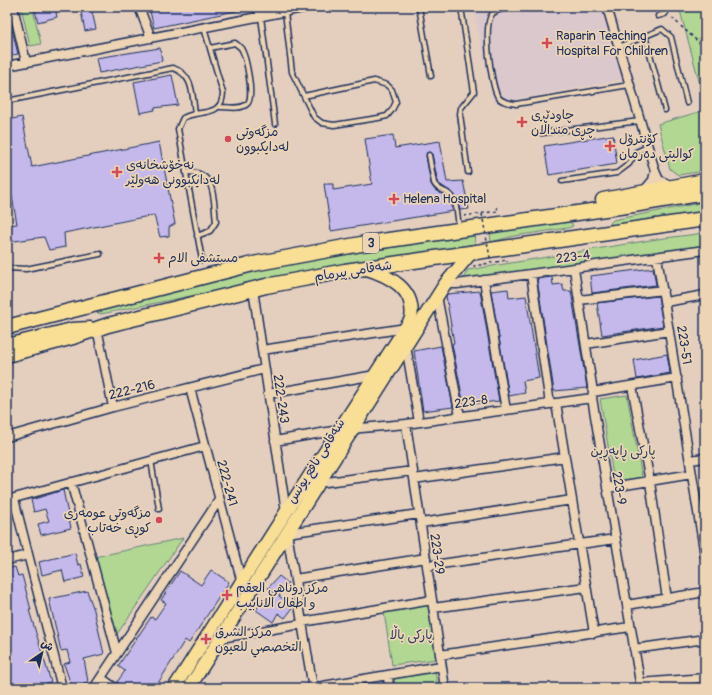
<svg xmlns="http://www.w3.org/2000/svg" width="712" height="695" font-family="Pangolin,'Playpen Sans Arabic',sans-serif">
<rect width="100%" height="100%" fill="#e4cfbf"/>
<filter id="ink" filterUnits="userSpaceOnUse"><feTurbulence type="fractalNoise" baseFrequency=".025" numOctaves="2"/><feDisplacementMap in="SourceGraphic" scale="8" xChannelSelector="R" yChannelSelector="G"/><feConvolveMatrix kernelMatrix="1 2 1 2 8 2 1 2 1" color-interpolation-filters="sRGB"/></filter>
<g filter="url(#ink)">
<path fill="#dac8cc" d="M473 7H604L623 79 494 104Z"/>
<path fill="#b1d792" stroke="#668378" d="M21 7H40L33 10 41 44 30 46Z
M679 7H705V103Z
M705 110V171L678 175 670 169 658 124Z
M705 202V212L613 227 610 223 613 220Z
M570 221 573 226 568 228 514 236 491 242 490 233Z
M705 233V249L461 282 468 270 657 239Z
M474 234 475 244 250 284 101 314 92 310 245 271Z
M627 395 642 477 614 481 600 399Z
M183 538 113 640 90 558Z
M429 603 438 659 392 665 384 612Z
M435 671 438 688H396L394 678Z"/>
<path fill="#c4b9ea" stroke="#1b2f5e" d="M42 7H55L57 17 38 22 35 11 42 10Z
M80 7H91L96 29 85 31Z
M149 7H240V10L154 28Z
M9 18 18 54 7 56V19Z
M160 48 162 61 99 73 96 58Z
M172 75 178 105 154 108 155 110 140 113 134 82Z
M22 117 32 167 159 142 175 224 169 227V236L160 237 154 215 64 233 65 247 49 250 44 237 7 242V225L17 224 11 191 7 192V120Z
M393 135 395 148 440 141 447 182 463 181 469 209 460 210 455 195 438 183 432 154 429 152 426 156 431 184 435 190 447 197 453 211 331 231 324 184H333V190L372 184 365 139Z
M613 135 617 164 549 175 544 146Z
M653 268 656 285 592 293 590 276Z
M552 277 553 285 562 284 564 291H571L587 388 554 391 537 279Z
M508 289 509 298 526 296 539 378 523 381 525 393 509 396 491 291Z
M480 291 499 401 464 405 452 344 454 343 446 296 447 294Z
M658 296 663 326 602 335 597 303Z
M441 346 453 407 423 411 414 351Z
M667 354 670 373 637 379 634 360Z
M63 490 71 528 41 535 38 524 49 521 45 509 34 512 31 500Z
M75 553 78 565 81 564 84 577 65 582 62 570 42 575 39 562Z
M15 567 18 576 22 575 31 610H29L51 682 46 683 48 688H12L7 671V569Z
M211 570 229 582 189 643 185 640 155 688H126L117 682 125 671 118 666 151 617 155 619 166 603 161 600 180 571 201 585Z
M279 576 288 583 279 596 286 601 285 604 292 609 285 618 278 613 273 622 256 610 261 602 268 607 276 594 268 588Z
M87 591 94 610 104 654 84 659 88 682 84 683 85 688H72L64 664 70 662 67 650 61 651 49 599Z"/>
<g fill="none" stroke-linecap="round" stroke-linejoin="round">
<defs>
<path id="lane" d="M419 7 431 76
M461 7 474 92 461 108 460 114 468 172
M520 7C512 8 499 8 493 13 482 23 491 83 497 95 500 102 509 103 516 104L629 85
M285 12 292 72 314 117 322 123 334 125 378 118 387 116 392 110 396 102 392 90 387 85 374 81 304 96
M658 16 665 14 669 7
M261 17 275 124
M645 36 665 110
M619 47 662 29 671 37 687 103
M210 48 235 43 241 48C246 56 255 98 247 104 240 110 228 107 220 107
M7 101 173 68C194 75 192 95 195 113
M542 133 640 121
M429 155 434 183C437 190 444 190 449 194 458 203 457 215 459 227
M186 172C217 171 213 198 216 222L210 231 197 236
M562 181 617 173 629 164 636 152 647 147
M202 260 178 129 183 118C200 109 222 118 223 93L204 28
M7 268 26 269 100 254
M151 460 159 509"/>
<path id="street" d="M13 7 26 62
M139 7 151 38
M258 7 261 16
M607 7 655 171 659 180 672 186
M7 66 308 7
M643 192 653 180 655 171
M657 257 705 556
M574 269 593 392 592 398 641 688
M531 274 550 404
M484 280 506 410
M445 284H457L705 250
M253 289 286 512
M437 296 460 416
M579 300 663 290
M665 302 705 295
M97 328 113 407
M586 344 669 331
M406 346 419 422
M262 350 406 328
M632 386 650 482 667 599
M190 388 242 583
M593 392 677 378
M268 394 375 375
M556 403 594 633
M406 424 445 688
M7 437 113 407 264 369
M275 441 339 430 406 424 592 398
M690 460 705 458
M414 479 565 457
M71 482 117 653
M319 483 413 471
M607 488 692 474
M14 499 62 688
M7 500 205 446
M421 523 572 500
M7 560 28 555
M427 566 615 539
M295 579 426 558
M627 605 705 592
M433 608 586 587
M302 622 432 600
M221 638 302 624
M634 649 705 639
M440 655 630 627
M388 675 389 688
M101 678 115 688
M640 683 705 678
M94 688 219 500
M311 688 441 666
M313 688 287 533 419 514"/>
<path id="primary" d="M7 345 72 329 90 328
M174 688 286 512 411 319C416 289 390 276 364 268
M189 688 445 284 471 253"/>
<path id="highway" d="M603 200 705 181
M7 327 253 264 361 244 633 205 705 193
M7 355 73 337 108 325 266 286 345 271 705 219"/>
</defs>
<use href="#lane" stroke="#1b2f5e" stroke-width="7"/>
<use href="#street" stroke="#1b2f5e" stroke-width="11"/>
<use href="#primary" stroke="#1b2f5e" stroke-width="15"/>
<use href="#highway" stroke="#1b2f5e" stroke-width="17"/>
<path stroke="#1b2f5e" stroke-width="1.5" stroke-dasharray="3 3" stroke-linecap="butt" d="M672 18 705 48
M464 216 498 211 497 207
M475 267 474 266 507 260V262"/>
<use href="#lane" stroke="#ecd4b4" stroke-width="4"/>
<use href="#street" stroke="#ecd4b4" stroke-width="8"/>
<use href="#primary" stroke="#f9df96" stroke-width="12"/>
<use href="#highway" stroke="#f9df96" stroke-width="14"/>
<path stroke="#1b2f5e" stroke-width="1.5" stroke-dasharray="3 3" stroke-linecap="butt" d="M482 214 491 263"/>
</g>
</g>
<g fill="#d1495b" stroke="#ecd4b4" stroke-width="1.5">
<path d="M545 37h4v4h4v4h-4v4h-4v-4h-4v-4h4z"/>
<path d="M520 116h4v4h4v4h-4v4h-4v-4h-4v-4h4z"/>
<circle cx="228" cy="139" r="4"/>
<path d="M608 140h4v4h4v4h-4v4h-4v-4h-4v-4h4z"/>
<path d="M115 166h4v4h4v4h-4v4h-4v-4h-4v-4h4z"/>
<path d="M392 193h4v4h4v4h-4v4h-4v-4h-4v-4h4z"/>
<path d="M157 252h4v4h4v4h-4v4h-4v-4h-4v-4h4z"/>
<circle cx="159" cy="520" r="4"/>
<path d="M225 589h4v4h4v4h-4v4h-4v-4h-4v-4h4z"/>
<path d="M204 633h4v4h4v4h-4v4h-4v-4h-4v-4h4z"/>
</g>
<g text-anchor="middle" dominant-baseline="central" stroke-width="3.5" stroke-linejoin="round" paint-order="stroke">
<rect fill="#ecd4b4" stroke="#5a6078" stroke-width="1" x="363" y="233" width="16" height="20" rx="3"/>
<g font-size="12" font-weight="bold" fill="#1b2f5e">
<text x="371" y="243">3</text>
</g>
<g font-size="13" fill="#1b2f5e" stroke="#ecd4b4" text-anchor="start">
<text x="556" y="36">Raparin Teaching<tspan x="556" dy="15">Hospital For Children</tspan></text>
<text x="531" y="115">چاودێری<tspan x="531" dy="15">چڕی منداڵان</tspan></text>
<text x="236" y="132">مزگەوتی<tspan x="236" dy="15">لەدایکبوون</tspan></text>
<text x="619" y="139">کۆنترۆل<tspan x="619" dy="15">کوالیتی دەرمان</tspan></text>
<text x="126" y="165">نەخۆشخانەی<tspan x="126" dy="15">لەدایکبوونی هەولێر</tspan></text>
<text x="403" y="199">Helena Hospital</text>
<text x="168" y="258">مستشفى الام</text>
<text x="151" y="513" text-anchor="end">مزگەوتی عومەری<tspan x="151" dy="15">کوڕی خەتاب</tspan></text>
<text x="236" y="588">مركز روناهي العقم<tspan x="236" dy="15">و اطفال الانابيب</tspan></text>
<text x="215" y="632">مركز الشرق<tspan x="215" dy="15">التخصصي للعيون</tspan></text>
</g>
<g font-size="13" fill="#1b2f5e" stroke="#ecd4b4">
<text transform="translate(573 257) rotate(-8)">223-4</text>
<text transform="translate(353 271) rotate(-9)">شەقامی پیرمام</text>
<text transform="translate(684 345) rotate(81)">223-51</text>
<text transform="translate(132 390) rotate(-14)">222-216</text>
<text transform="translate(281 399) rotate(82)">222-243</text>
<text transform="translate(471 402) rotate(-8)">223-8</text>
<text transform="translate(316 461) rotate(-58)">شەقامی نافع یونس</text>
<text transform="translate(227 483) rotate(75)">222-241</text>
<text transform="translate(619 488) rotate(80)">223-9</text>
<text transform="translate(437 554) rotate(82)">223-29</text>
</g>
<g font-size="13" fill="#2a4063" stroke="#ecd4b4">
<text x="623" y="451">پارکی ڕاپەڕین</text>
<text x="411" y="635">پارکی باڵا</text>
</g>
</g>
<rect width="712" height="695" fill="none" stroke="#ecd4b4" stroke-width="24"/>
<rect x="12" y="12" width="688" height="671" fill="none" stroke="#1b2f5e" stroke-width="1.5" filter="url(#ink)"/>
<g transform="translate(42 653) rotate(34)" stroke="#ecd4b4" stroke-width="3" paint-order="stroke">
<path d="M0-3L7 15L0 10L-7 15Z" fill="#1b2f5e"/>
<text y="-6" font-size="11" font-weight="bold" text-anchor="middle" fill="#1b2f5e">ش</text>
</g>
</svg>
